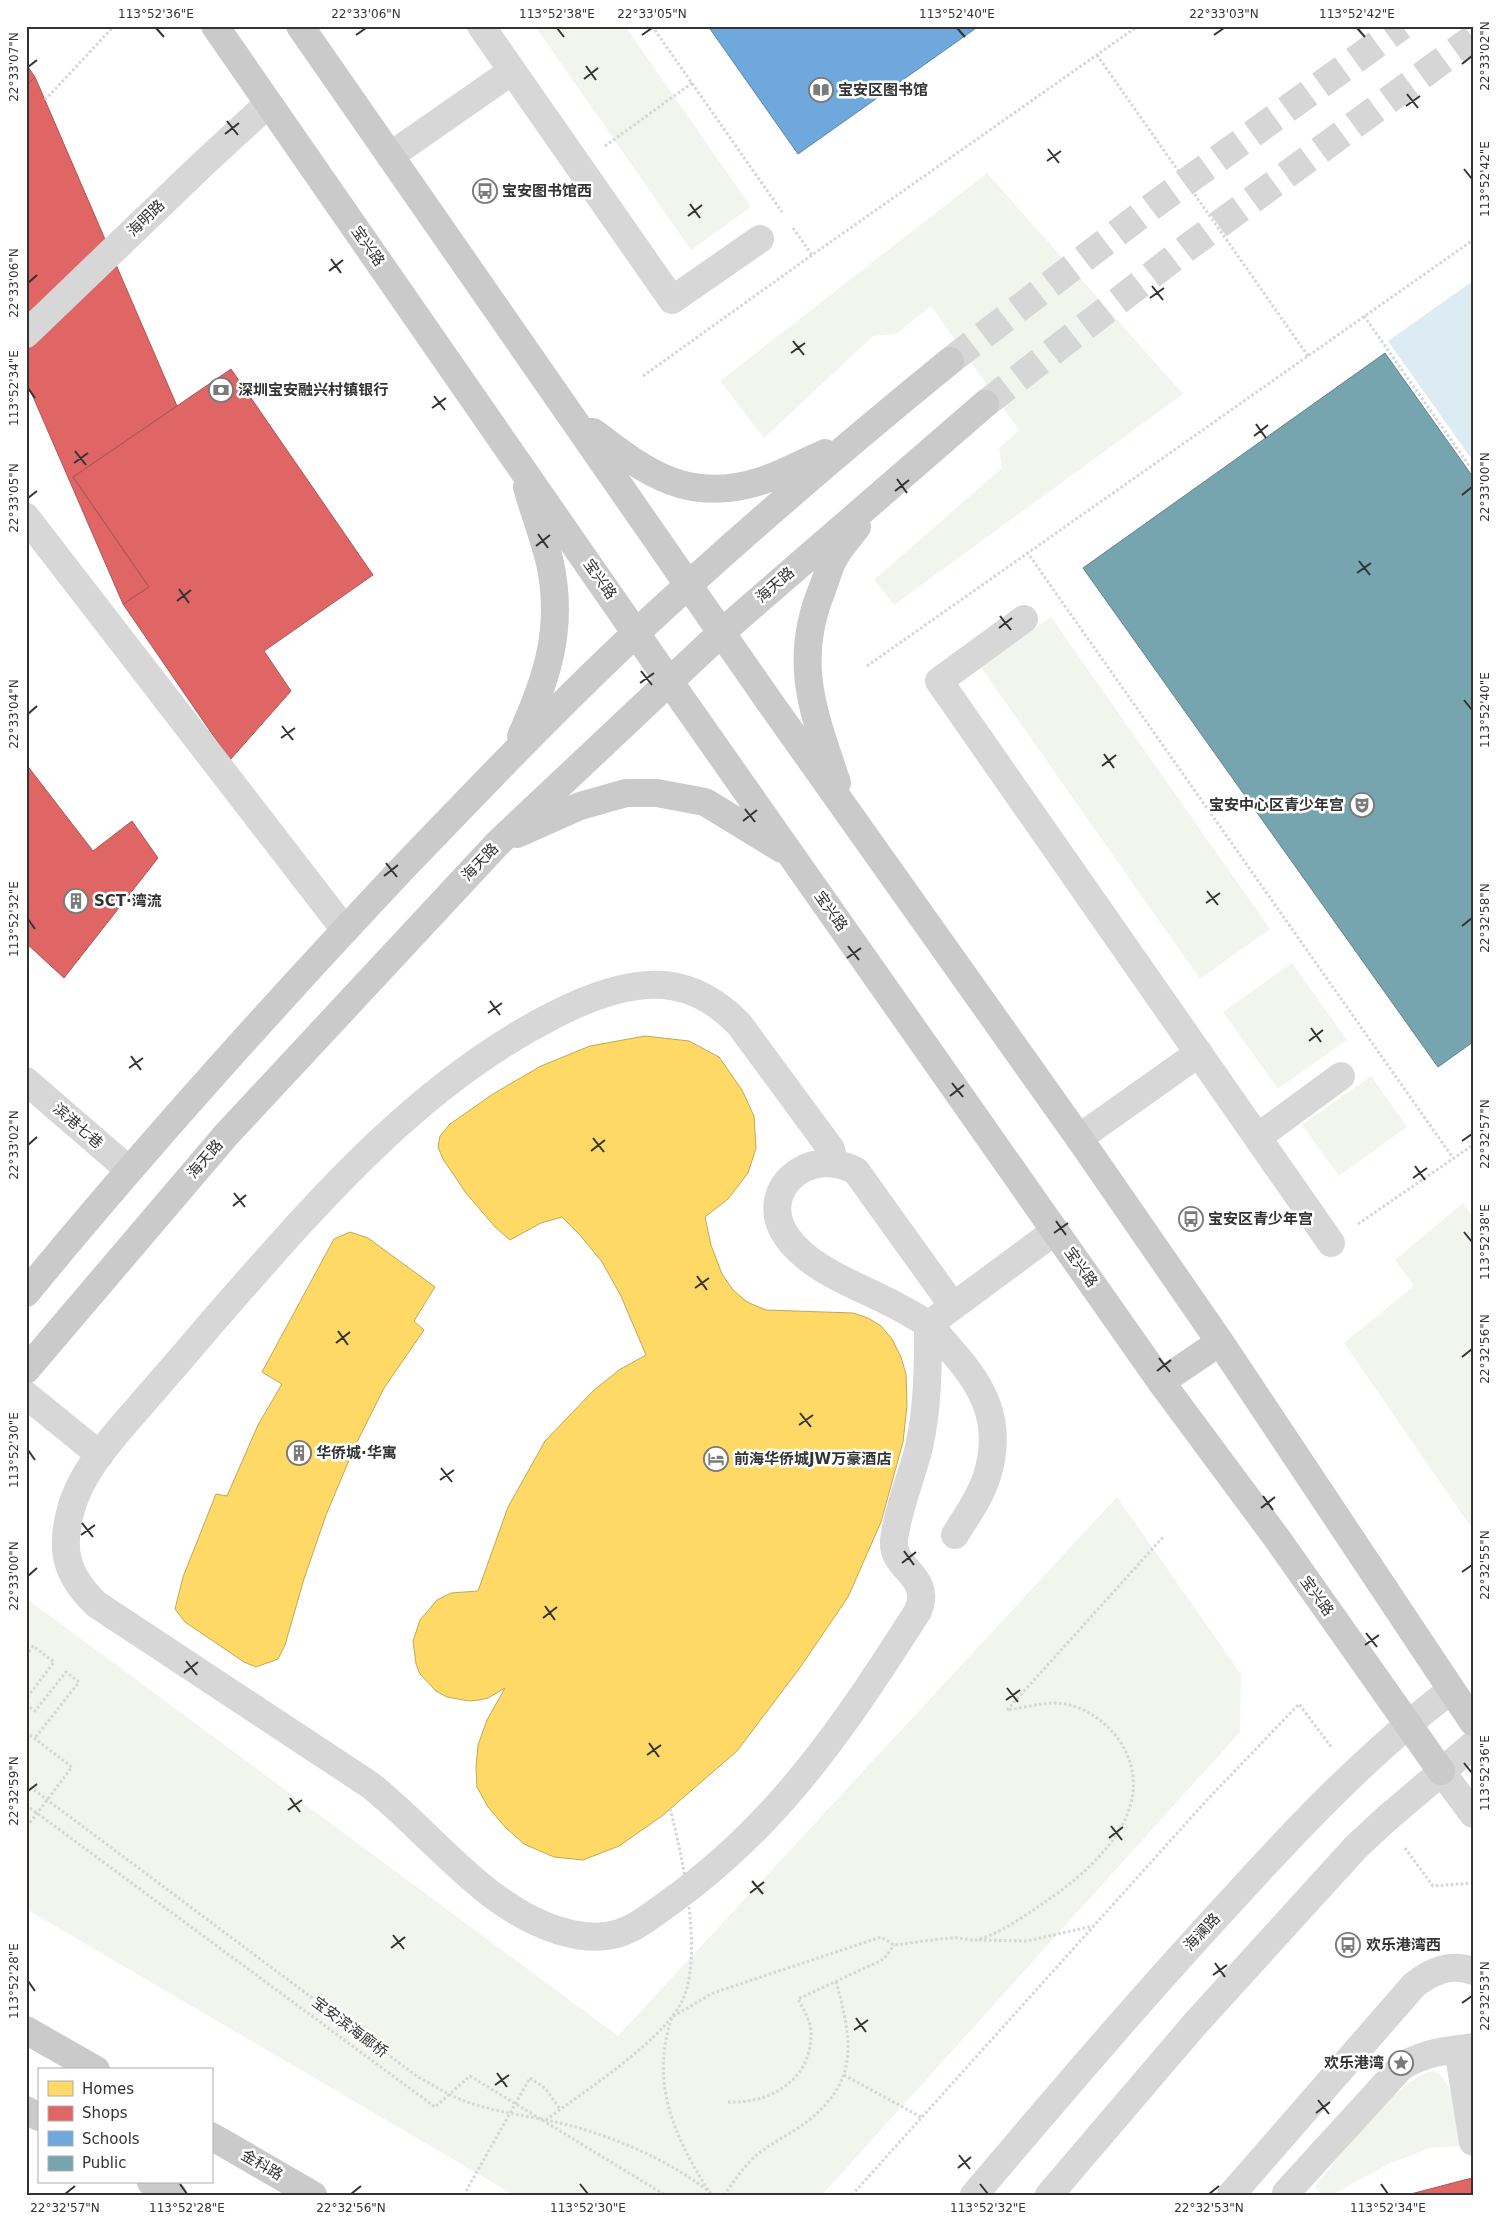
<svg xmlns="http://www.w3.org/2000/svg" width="1499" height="2221" font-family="'DejaVu Sans','Noto Sans SC',sans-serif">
<rect width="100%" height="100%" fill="#fff"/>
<path fill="#f1f5ed" d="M535 26H625L751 207 691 250Z
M987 173 1183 394 894 605 874 580 1002 468 999 448 1019 430 931 306 896 334 873 336 764 438 720 381Z
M1051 617 1270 929 1200 979 980 666Z
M1292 963 1347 1040 1278 1089 1223 1012Z
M1371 1076 1407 1127 1339 1176 1302 1125Z
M1463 1203 1473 1217V1530L1344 1343 1414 1286 1395 1260Z
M1117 1497 1241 1674 1240 1732 822 2195H514L26 1909V1598L618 2036Z
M1434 2071C1455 2080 1457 2125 1462 2146L1430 2148 1389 2164 1331 2195H1322L1315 2187C1336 2161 1402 2073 1434 2071Z"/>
<path fill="#ddebf3" d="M1473 281V461L1388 341Z"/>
<path fill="#ffd966" stroke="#c2a757" d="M645 1036 689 1041 719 1057 742 1090 754 1116 756 1148 748 1173 728 1199 705 1217 711 1245 722 1274 733 1290 747 1302 766 1310 853 1313 868 1318 881 1326 892 1339 901 1357 906 1374 907 1405 903 1442 881 1522 848 1597 799 1669 737 1751 662 1816 619 1846 583 1860 554 1857 524 1844 505 1827 488 1807 477 1787 476 1768 478 1745 487 1720 505 1688 488 1698 479 1700 469 1701 447 1697 436 1691 420 1674 416 1664 413 1641 420 1620 437 1600 451 1593 478 1591 508 1507 545 1441 593 1391 619 1370 646 1355 621 1296 602 1262 580 1235 562 1217 541 1223 510 1240 495 1227 466 1193 443 1159 438 1147 440 1136 450 1124 493 1094 541 1066 590 1046Z
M350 1232 368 1238 435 1287 414 1321 424 1330 384 1388 355 1446 326 1515 304 1579 285 1645 278 1659 256 1667 244 1662 185 1622 175 1609 183 1577 216 1494 227 1496 258 1425 282 1384 262 1372 334 1239Z"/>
<path fill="#e06666" stroke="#ac5757" d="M26 64 35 77 26 86Z
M35 77 177 406 73 477 149 587 123 604 31 392 26 388V86Z
M231 369 373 575 264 651 291 691 230 760 123 604 149 587 73 477Z
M26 764 93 851 132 821 158 858 64 978 26 943Z
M1473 2178V2195H1407L1464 2180Z"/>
<path fill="#6fa8dc" stroke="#5d85a9" d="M708 26H979L798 154Z"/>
<path fill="#76a5af" stroke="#62838a" d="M1385 353 1473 477V1042L1438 1067 1083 568Z"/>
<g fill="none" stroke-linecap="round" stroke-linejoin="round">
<path stroke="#d6d6d6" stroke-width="28" stroke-dasharray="28 14" stroke-linecap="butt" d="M950 361 1154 205 1402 26
M985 404 1188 247 1473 38"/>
<path stroke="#d6d6d6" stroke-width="3" stroke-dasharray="2.5 2.5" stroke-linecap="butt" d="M652 26 782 212
M1097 55 1308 356
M45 100 114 26
M605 146 692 83
M793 228 812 255 1138 26
M1364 316 1473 471
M643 376 812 255
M1027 552 1453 1158
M867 666 1473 240
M1358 1224 1473 1145
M26 1656 33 1646 54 1662 26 1699
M26 1676V1678
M26 1704 35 1711 66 1672 79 1682 35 1738
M1007 1710 1164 1536
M26 1732 72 1767 26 1828
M26 1805 435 2107 470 2076 665 2195
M1405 1848 1433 1886 1473 1883
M979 1940 1027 1941 1093 1926
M844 2075 921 2117
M728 2102C769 2104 810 2081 811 2036 812 2022 804 2011 798 1999L884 1959 894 1945
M708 2190C673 2134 650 2082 672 2017L713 1993 881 1937 894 1945C913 1943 934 1939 954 1938 962 1937 972 1942 980 1939 1002 1932 1023 1917 1042 1904 1094 1869 1164 1807 1119 1740 1104 1719 1078 1702 1052 1703 1037 1704 1021 1708 1007 1710
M466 2191 530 2078 545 2088 560 2109
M724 2195C734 2182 745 2164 758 2154 774 2141 793 2133 809 2120 861 2078 851 2038 836 1981
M852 2195 1206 1801 1299 1704 1332 1748"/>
<path stroke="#d7d7d7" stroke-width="28" d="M481 26 672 300 760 239
M390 156 512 71
M26 334 205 162 268 104
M26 517 345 930
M1024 619 939 681 1331 1243
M26 1081 129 1170
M1258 1137 1341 1076
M1079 1138 1199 1053
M834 1163 831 1149 739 1024C718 1003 695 988 664 985 627 982 587 998 554 1015 416 1085 314 1206 214 1320 191 1347 168 1374 145 1400 117 1433 80 1470 70 1513 60 1552 67 1576 96 1604L370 1785C429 1831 485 1909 560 1931 577 1936 594 1939 612 1935 633 1931 653 1914 670 1902 780 1824 847 1722 918 1611 933 1575 891 1570 894 1540 897 1511 912 1476 919 1447 928 1407 928 1366 928 1325L1055 1231
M953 1306 856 1171C808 1144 755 1192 787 1237 808 1267 850 1283 881 1298 897 1306 913 1314 927 1324 936 1331 943 1341 950 1349 985 1387 1003 1424 987 1476 981 1496 966 1517 955 1535
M26 1395 100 1455
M1441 1771 1473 1814
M1458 2049 1473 2142
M1286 2193 1400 2068C1422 2052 1447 2051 1473 2047
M974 2195C1059 2095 1144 1995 1233 1899 1301 1824 1370 1752 1451 1690
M1049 2195 1195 2024 1356 1847 1385 1820 1473 1745
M1231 2195 1414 1985C1432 1971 1450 1963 1473 1971"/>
<path stroke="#cacaca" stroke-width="28" d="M215 26 669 681 1161 1382 1276 1537 1441 1771
M300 26 771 704 1079 1138 1220 1342 1473 1722
M593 432C648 474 689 504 761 481 783 474 804 462 825 453
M521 736C547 679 564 628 550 563 544 538 534 512 527 487
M837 783C813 711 792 661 823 587 827 576 830 564 836 555 842 545 850 536 857 527
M517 834 580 806 626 793H657L705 802 782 849
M26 1293C146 1147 273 1006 403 868 479 789 555 709 635 634 737 539 842 449 950 361
M26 1370 226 1135 498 843 722 632 985 404
M1161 1382 1220 1342
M26 2030 96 2070
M26 2110 39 2117
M211 2136 313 2195
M151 2182 173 2195"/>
<path stroke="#d6d6d6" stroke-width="3" stroke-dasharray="2.5 2.5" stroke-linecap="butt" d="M26 1784 418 2077C433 2085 447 2094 462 2100 490 2111 522 2115 551 2121 604 2132 672 2160 713 2195
M546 2120C584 2091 659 2044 681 2003 705 1959 682 1855 670 1808"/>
</g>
<path fill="none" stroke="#333" stroke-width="2" d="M156 28 164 37M557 28 564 37M957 28 965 37M1357 28 1365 37M356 35 366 28M642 35 652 28M1214 35 1224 28M1462 64 1472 56M586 66 596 80M28 67 37 60M584 79 598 68M1407 94 1418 108M1406 106 1420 96M227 121 238 135M225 134 239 123M1048 149 1059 163M1047 161 1061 151M1464 169 1472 179M690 204 700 218M688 216 702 205M331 259 341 273M329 271 343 260M28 283 37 275M1152 286 1163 300M1150 298 1164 288M793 341 804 355M791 353 805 343M28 388 35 398M434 396 445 410M432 408 446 398M1256 424 1266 438M1254 436 1268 425M75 451 86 465M74 463 88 453M897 479 907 493M895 491 909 480M1462 495 1472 487M28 498 37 491M538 534 548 548M536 546 550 535M1359 561 1370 575M1357 573 1371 563M179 589 189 603M177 601 191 590M1000 616 1011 630M999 628 1012 618M641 671 652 685M640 683 654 673M1464 700 1472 710M28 714 37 706M282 726 293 740M281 738 295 728M1104 754 1114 768M1102 766 1116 755M745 809 755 822M743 821 757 810M386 863 397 877M384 876 398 865M1207 891 1218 905M1206 903 1220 893M28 919 35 929M1462 926 1472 918M848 946 859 960M847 958 861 948M490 1001 500 1015M488 1013 502 1003M1311 1028 1321 1042M1309 1041 1323 1030M131 1056 141 1070M129 1068 143 1058M952 1083 963 1097M950 1096 964 1085M593 1138 604 1152M1462 1141 1472 1134M28 1145 37 1137M591 1151 605 1140M1415 1166 1425 1180M1413 1178 1427 1168M234 1193 245 1207M233 1206 246 1195M1056 1221 1066 1235M1464 1232 1472 1242M1054 1233 1068 1223M697 1276 707 1290M695 1288 709 1278M338 1331 348 1345M336 1343 350 1332M1462 1357 1472 1349M1159 1358 1170 1372M1157 1371 1171 1360M800 1413 811 1427M799 1425 813 1415M28 1450 35 1460M441 1468 452 1482M440 1480 454 1470M1263 1496 1273 1510M1261 1508 1275 1497M82 1523 93 1537M81 1535 95 1525M904 1551 914 1565M902 1563 916 1552M1462 1572 1472 1565M28 1576 37 1568M545 1606 555 1620M543 1618 557 1607M1366 1633 1377 1647M1365 1645 1379 1635M186 1661 197 1675M184 1673 198 1662M1007 1688 1018 1702M1006 1700 1020 1690M649 1743 659 1757M647 1755 661 1745M1464 1763 1472 1773M28 1791 37 1784M290 1798 300 1812M288 1810 302 1800M1111 1826 1122 1840M1109 1838 1123 1827M752 1881 763 1894M750 1893 764 1882M393 1935 404 1949M391 1948 405 1937M1215 1963 1225 1977M1213 1975 1227 1965M28 1981 35 1991M1462 2003 1472 1996M856 2018 866 2032M854 2030 868 2020M497 2073 507 2087M495 2085 509 2075M1318 2100 1329 2114M1316 2113 1330 2102M959 2155 970 2169M958 2168 971 2157M180 2184 187 2194M580 2184 588 2194M980 2184 988 2194M1381 2184 1388 2194M65 2194 75 2186M351 2194 361 2186M1209 2194 1219 2186"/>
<defs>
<symbol id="library-ring" viewBox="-11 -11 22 22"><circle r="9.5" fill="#fff" stroke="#7a7a7a" stroke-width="1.5"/><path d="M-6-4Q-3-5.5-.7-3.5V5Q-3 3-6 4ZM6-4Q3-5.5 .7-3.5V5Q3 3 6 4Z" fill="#7a7a7a"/></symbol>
<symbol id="bus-ring" viewBox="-11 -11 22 22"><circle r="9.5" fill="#fff" stroke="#7a7a7a" stroke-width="1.5"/><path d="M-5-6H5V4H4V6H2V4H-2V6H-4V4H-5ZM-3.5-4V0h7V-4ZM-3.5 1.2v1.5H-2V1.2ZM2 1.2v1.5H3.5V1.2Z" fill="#7a7a7a"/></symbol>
<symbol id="bank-ring" viewBox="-11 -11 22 22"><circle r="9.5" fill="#fff" stroke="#7a7a7a" stroke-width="1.5"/><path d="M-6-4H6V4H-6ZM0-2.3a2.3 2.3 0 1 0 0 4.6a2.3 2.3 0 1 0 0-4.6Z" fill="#7a7a7a"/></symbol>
<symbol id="theatre-ring" viewBox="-11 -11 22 22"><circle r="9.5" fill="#fff" stroke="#7a7a7a" stroke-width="1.5"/><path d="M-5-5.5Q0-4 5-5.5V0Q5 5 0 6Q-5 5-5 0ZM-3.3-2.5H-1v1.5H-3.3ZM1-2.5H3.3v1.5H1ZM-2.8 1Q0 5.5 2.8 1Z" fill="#7a7a7a"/></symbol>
<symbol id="building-ring" viewBox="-11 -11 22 22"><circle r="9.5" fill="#fff" stroke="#7a7a7a" stroke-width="1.5"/><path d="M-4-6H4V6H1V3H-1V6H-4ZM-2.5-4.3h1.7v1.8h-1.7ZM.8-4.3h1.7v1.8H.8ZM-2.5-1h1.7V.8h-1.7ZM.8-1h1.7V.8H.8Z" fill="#7a7a7a"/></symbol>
<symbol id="hotel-ring" viewBox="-11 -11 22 22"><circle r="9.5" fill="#fff" stroke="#7a7a7a" stroke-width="1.5"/><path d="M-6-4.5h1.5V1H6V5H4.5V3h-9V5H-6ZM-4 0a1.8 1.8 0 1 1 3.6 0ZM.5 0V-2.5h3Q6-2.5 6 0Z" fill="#7a7a7a"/></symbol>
<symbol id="sight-ring" viewBox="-11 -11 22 22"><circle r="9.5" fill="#fff" stroke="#7a7a7a" stroke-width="1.5"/><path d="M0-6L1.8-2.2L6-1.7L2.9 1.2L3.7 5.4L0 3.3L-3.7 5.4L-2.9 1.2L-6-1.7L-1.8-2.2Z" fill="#7a7a7a"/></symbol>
</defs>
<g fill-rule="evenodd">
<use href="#library-ring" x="807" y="76" width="28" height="28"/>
<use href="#bus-ring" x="471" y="177" width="28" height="28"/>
<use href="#bank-ring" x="207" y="376" width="28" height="28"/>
<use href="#theatre-ring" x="1348" y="791" width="28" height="28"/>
<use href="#building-ring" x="62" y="887" width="28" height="28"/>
<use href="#bus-ring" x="1177" y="1205" width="28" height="28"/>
<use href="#building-ring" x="285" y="1439" width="28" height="28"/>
<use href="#hotel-ring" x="702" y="1445" width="28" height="28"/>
<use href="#bus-ring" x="1334" y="1931" width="28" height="28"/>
<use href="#sight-ring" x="1387" y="2049" width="28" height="28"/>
</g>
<g text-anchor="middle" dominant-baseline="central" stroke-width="5" stroke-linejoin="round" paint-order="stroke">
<g font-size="15" font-weight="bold" fill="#333" stroke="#fff" text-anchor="start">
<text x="838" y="90">宝安区图书馆</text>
<text x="502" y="191">宝安图书馆西</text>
<text x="238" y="390">深圳宝安融兴村镇银行</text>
<text x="1344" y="805" text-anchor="end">宝安中心区青少年宫</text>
<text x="94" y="901">SCT·湾流</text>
<text x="1208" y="1219">宝安区青少年宫</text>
<text x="316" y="1453">华侨城·华寓</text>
<text x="734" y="1459">前海华侨城JW万豪酒店</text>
<text x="1366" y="1945">欢乐港湾西</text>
<text x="1384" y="2063" text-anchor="end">欢乐港湾</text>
</g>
<g font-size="15" fill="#333" stroke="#fff">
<text transform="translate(146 218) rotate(-44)">海明路</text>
<text transform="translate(368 246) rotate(55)">宝兴路</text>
<text transform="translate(600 579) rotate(55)">宝兴路</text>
<text transform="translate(775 585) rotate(-41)">海天路</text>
<text transform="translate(480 862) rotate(-46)">海天路</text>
<text transform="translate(831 911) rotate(55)">宝兴路</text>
<text transform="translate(78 1126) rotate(41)">滨港七巷</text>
<text transform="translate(205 1159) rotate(-49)">海天路</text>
<text transform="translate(1081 1267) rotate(55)">宝兴路</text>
<text transform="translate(1317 1596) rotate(54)">宝兴路</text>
<text transform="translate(1202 1932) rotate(-47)">海澜路</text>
<text transform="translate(350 2027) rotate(37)">宝安滨海廊桥</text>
<text transform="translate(262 2165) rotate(30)">金科路</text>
</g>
</g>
<rect width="1499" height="2221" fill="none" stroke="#ffffff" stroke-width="55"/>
<rect x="38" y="2068" width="175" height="115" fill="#ffffff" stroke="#adadad"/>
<rect x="48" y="2081" width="25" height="15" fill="#ffd966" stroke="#adadad"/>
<text x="82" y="2094" font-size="15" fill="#333333">Homes</text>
<rect x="48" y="2106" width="25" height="15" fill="#e06666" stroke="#adadad"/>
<text x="82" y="2118" font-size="15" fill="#333333">Shops</text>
<rect x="48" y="2131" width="25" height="15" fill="#6fa8dc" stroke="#adadad"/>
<text x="82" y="2144" font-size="15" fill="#333333">Schools</text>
<rect x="48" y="2156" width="25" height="15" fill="#76a5af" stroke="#adadad"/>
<text x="82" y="2168" font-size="15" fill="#333333">Public</text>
<rect x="28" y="28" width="1444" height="2166" fill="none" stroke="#333" stroke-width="2"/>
<g font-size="12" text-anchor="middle" fill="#333">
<text x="156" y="18">113°52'36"E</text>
<text x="366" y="18">22°33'06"N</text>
<text x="557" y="18">113°52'38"E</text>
<text x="652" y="18">22°33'05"N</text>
<text x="957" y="18">113°52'40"E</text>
<text x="1224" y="18">22°33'03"N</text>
<text x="1357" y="18">113°52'42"E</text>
<text transform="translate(1485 56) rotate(-90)" y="4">22°33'02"N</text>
<text transform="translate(14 67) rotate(-90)" y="4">22°33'07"N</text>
<text transform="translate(1485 179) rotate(-90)" y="4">113°52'42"E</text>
<text transform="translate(14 283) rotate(-90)" y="4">22°33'06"N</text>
<text transform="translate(14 388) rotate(-90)" y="4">113°52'34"E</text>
<text transform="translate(1485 487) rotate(-90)" y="4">22°33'00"N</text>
<text transform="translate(14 498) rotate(-90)" y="4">22°33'05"N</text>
<text transform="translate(1485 710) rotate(-90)" y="4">113°52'40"E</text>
<text transform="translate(14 714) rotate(-90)" y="4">22°33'04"N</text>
<text transform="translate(1485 918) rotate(-90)" y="4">22°32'58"N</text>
<text transform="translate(14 919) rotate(-90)" y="4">113°52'32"E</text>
<text transform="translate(1485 1134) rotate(-90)" y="4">22°32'57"N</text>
<text transform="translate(14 1145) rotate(-90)" y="4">22°33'02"N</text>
<text transform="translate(1485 1242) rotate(-90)" y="4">113°52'38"E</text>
<text transform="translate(1485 1349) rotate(-90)" y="4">22°32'56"N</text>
<text transform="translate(14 1450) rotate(-90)" y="4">113°52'30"E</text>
<text transform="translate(1485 1565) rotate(-90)" y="4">22°32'55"N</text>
<text transform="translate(14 1576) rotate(-90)" y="4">22°33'00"N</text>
<text transform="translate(1485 1773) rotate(-90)" y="4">113°52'36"E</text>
<text transform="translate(14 1791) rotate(-90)" y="4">22°32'59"N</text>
<text transform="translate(14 1981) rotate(-90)" y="4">113°52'28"E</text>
<text transform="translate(1485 1996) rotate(-90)" y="4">22°32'53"N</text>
<text x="65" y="2212">22°32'57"N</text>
<text x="187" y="2212">113°52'28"E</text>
<text x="351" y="2212">22°32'56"N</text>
<text x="588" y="2212">113°52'30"E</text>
<text x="988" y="2212">113°52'32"E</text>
<text x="1209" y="2212">22°32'53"N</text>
<text x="1388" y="2212">113°52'34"E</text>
</g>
</svg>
